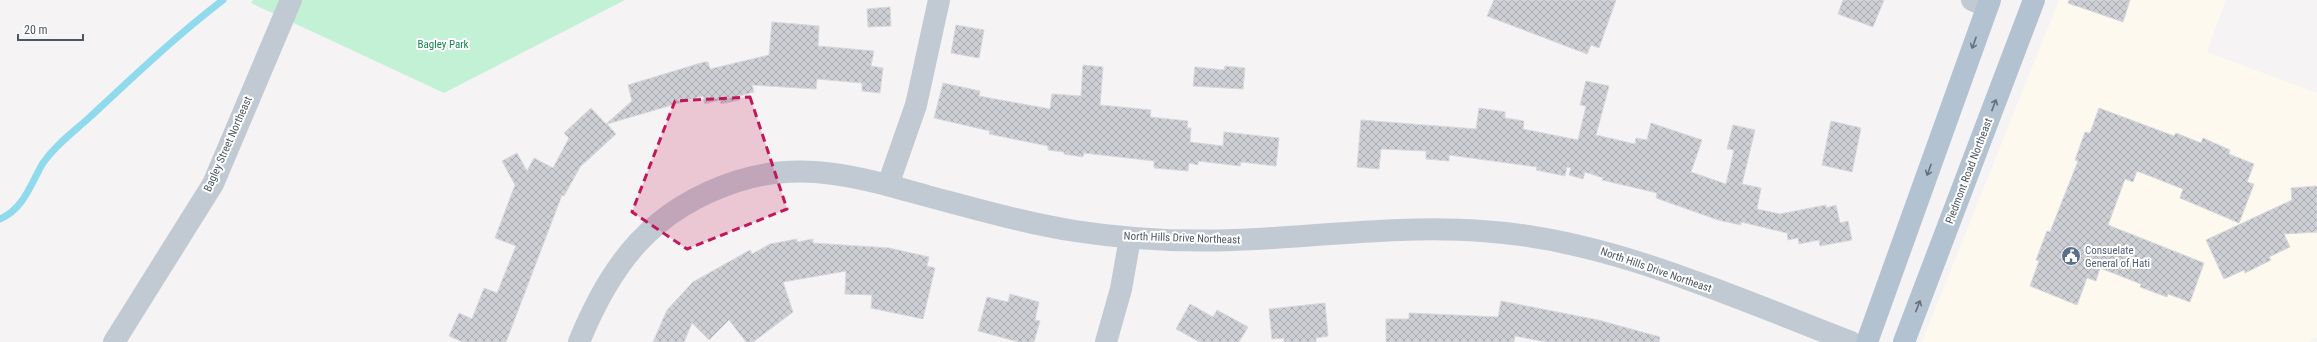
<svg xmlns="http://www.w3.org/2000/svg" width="2317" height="342" font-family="'Roboto Condensed',sans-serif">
<defs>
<pattern id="building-cross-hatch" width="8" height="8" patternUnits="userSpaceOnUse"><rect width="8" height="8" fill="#cdcfd5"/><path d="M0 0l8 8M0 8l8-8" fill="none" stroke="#a8abb0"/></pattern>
</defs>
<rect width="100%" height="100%" fill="#f5f3f3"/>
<path fill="#fdf9ef" d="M2059 0H2226L2207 52 2317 93V337L2308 342H1922Z"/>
<path fill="#c3f1d5" d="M253 0H625L444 93 251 3Z"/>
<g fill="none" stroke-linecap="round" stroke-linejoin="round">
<path stroke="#90daee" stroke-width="7" d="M0 219C24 209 31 183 43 163 56 144 75 131 91 116 134 76 176 36 223 0"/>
</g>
<path fill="url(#building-cross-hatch)" stroke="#d7d9de" d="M1494 0H1616L1599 48 1591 45 1587 54 1487 16Z
M1843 0H1884L1873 27 1838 14Z
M2069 0H2130L2123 22 2068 3Z
M890 7 891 26 868 27 867 9Z
M772 22 819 26 818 46 874 51 871 66 883 68 880 93 862 91V83L817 79 816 89 752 85 754 92 739 96 740 100 721 104 720 100 705 104 703 96 607 124 616 134 580 167 564 196 562 195 506 342H463L449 336 459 313 472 319 484 288 497 293 516 246 495 238 515 185 502 161 517 153 527 171 534 158 553 168 569 138 564 133 591 108 606 124 632 101 628 85 704 62H708L710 69 769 55Z
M956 25 984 30 979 58 951 53Z
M1083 65 1103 67 1100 105 1151 110 1150 117 1188 121 1187 128H1191L1190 142 1223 146 1224 132 1279 138 1276 166 1241 162 1240 166 1198 161V165L1189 163 1188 171 1154 168V161L1084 153 1083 157 1064 154V152L1048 150V146L989 134 990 131 934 118 943 83 980 91 979 96 1050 109 1052 94 1081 96Z
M1225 66 1245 68 1243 89 1193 86 1195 67 1224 70Z
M1586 81 1609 86 1596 135 1635 144 1636 138 1647 140 1651 123 1702 140 1691 172 1726 184 1734 150 1727 149 1733 125 1755 130 1742 184 1761 188 1757 209 1780 214 1826 205V208L1836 205 1840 223 1848 221 1852 240 1820 246 1819 240 1799 244 1798 238 1788 240 1787 233 1741 222V225L1718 220 1656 198 1657 193 1602 180 1603 178 1585 172 1583 179 1569 175 1571 168 1567 167 1565 176 1536 170 1537 167 1449 155V161L1426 159V151L1381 149 1379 169 1357 167 1361 120 1476 129 1479 108 1505 112V118L1524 121 1523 129 1578 140 1586 106 1580 105Z
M2099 108 2174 136 2176 133 2201 143 2203 138 2230 150 2229 154 2254 164 2247 182 2254 184 2239 223 2180 198 2183 189 2137 171 2133 182 2125 179 2108 225 2204 263 2190 302 2168 294 2167 297 2140 287 2141 284 2100 268 2096 281 2087 278 2077 305 2030 286 2039 261 2036 260 2047 231 2050 232 2078 161 2075 160 2085 132 2090 133Z
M1831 121 1861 128 1852 172 1822 165Z
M2317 186V232L2284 234 2290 247 2269 257 2271 260 2245 273 2244 270 2224 279 2206 240 2292 200 2291 188Z
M797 239V242L813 239V243L889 248 929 257 927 266 935 268 923 319 871 308 872 295 845 294 846 271 783 282 793 312 753 342H746L729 320 709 340 692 323 684 342H653L667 310 693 282 750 250 752 254 770 244Z
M1010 294 1039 302 1035 320 1040 321 1034 342H1019L978 331 987 297 1008 302Z
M1501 301 1598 320 1660 337 1659 342H1546L1515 336 1514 342H1386V319H1409V313L1498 317Z
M1325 303 1328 336 1316 338V342H1284V338L1272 339 1269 309Z
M1190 304 1213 317 1217 310 1248 327 1239 342H1200L1176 329Z"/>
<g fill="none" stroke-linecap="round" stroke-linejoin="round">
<path stroke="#c1cad2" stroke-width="22" d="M1972 0 1987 6
M888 185 916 105 939 0
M114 342 213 184 291 0
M579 342C611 263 653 208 738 181 804 160 863 178 927 196 976 209 1025 223 1075 231 1127 239 1181 242 1234 240 1316 237 1400 225 1482 231 1609 239 1733 297 1851 342
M1106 342 1121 289 1130 238"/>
<path stroke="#b3c2d1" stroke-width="22" d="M1867 342 1990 0
M1904 342 2034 0"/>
</g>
<defs><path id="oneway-shaft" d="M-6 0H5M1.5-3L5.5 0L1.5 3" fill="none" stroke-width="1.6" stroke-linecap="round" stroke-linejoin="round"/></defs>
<g stroke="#64717d">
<use href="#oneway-shaft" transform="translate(1974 43) rotate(110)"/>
<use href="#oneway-shaft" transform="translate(1994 105) rotate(-69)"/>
<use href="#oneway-shaft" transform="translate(1929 170) rotate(110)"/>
<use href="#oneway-shaft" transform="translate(1918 306) rotate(-69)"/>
</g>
<path fill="#c2185b" fill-opacity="0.2" stroke="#c2185b" stroke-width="3" stroke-dasharray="8 5" stroke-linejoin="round" d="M750 97 787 209 687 249 632 212 675 101Z"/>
<defs>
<symbol id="civic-disc" viewBox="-11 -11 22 22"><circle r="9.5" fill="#5c6f8a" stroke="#fff"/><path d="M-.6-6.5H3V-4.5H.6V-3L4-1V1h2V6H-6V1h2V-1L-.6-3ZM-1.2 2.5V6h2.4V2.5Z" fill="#fff"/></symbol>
</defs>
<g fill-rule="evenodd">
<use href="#civic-disc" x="2060" y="245" width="22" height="22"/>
</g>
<g text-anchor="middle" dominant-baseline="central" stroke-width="4" stroke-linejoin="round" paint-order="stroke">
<g font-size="11" fill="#17864f" stroke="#fff">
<text x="443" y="44">Bagley Park</text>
</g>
<g font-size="11" fill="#4a5661" stroke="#fff">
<text transform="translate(228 144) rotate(-66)">Bagley Street Northeast</text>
<text transform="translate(1969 171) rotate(-69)">Piedmont Road Northeast</text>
<text transform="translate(1182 238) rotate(2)">North Hills Drive Northeast</text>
<text transform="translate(1656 270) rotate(19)">North Hills Drive Northeast</text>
</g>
<g font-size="11" fill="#4e5e75" stroke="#fff" text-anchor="start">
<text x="2085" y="250">Consuelate<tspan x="2085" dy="13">General of Hati</tspan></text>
</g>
</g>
<path d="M18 34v6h65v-6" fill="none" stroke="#4a5661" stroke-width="2"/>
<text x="24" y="34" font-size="12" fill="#4a5661" stroke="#ffffff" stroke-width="3" paint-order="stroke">20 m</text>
</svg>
